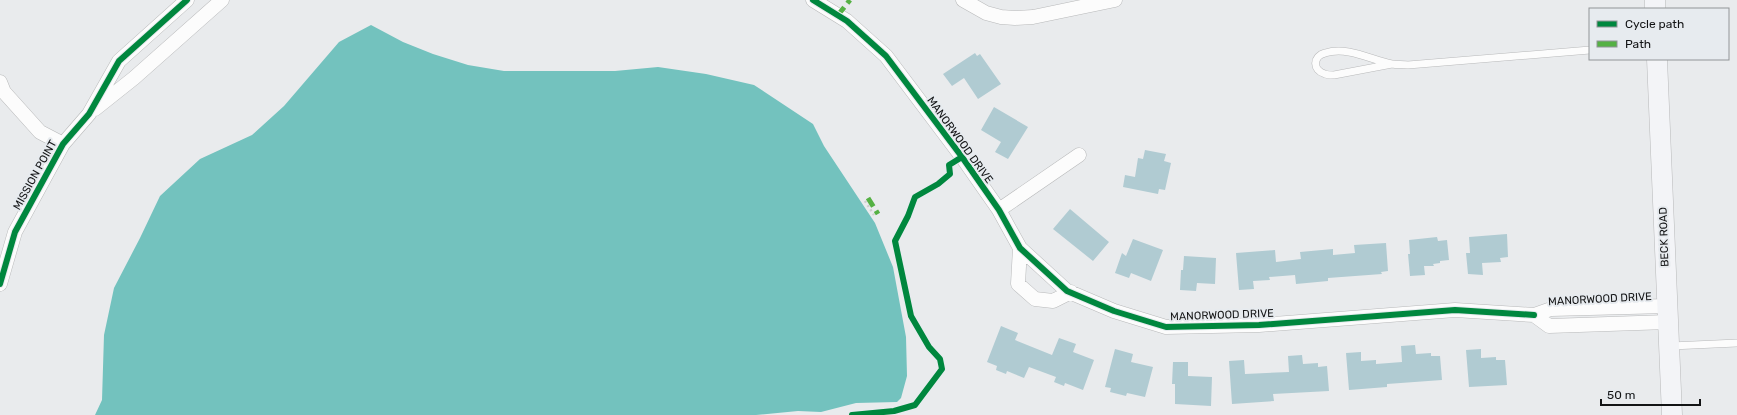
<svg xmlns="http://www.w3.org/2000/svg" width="1737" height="415" font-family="Rubik,sans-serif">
<rect width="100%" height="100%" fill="#e9ebed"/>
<path fill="#73c2be" d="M371 25 403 42 433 54 468 65 504 71H615L658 67 706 74 754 85 813 124 824 146 875 223 893 267 906 337 907 376 901 398 897 402 856 403 821 412 798 411 756 415H95L102 400 104 335 114 288 140 238 160 196 200 159 252 135 284 106 339 42Z"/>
<path fill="#b0cbd2" d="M975 53 977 56 980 54 1001 84 978 99 964 78 952 86 943 74Z
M994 107 1028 127 1008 159 995 152 1001 142 981 130Z
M1145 150 1166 154 1164 161 1171 163 1165 190 1159 189 1158 194 1123 187 1125 175 1135 177 1138 158 1143 159Z
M1070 209 1109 242 1093 261 1053 229Z
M1507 234 1508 257 1500 258 1501 262 1482 263 1483 275 1468 274 1466 253H1470L1469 237Z
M1437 237 1438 241 1447 240 1449 260 1440 261V263L1433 264 1434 266H1424L1425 275 1410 276 1408 254H1410L1409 240Z
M1133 239 1163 250 1151 281 1131 273 1129 278 1115 273 1122 253 1126 256Z
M1386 243 1388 271 1381 272 1382 274 1328 278V281L1296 284 1295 275 1269 277 1270 280 1253 281 1254 289 1239 290 1236 253 1275 250 1276 262 1301 259 1300 252 1333 249V255L1355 253 1354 245Z
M1184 256 1216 258 1215 284 1197 283 1196 291 1180 290 1181 270H1183Z
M1001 326 1018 333 1015 340 1052 355 1059 338 1076 344 1073 352 1094 360 1083 390 1065 383 1064 386 1054 382 1056 377 1029 367 1024 378 1007 371 1006 374 996 370 997 366 987 362Z
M1415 345 1416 354 1431 353V356H1440L1442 380 1387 384V387L1349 390 1346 353 1361 352V361L1376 360V364L1402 362 1401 346Z
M1115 349 1133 354 1131 362 1153 367 1145 397 1127 393 1126 396 1110 392 1111 388 1105 387Z
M1481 349V358L1496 357V360H1505L1507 385 1469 387 1466 350Z
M1302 355 1303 364 1318 363V367L1327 366 1329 391 1273 394 1274 401 1232 404 1229 361 1244 360 1245 374 1289 372 1288 356Z
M1173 362H1188V376L1212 377 1211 406 1175 404V384H1172Z"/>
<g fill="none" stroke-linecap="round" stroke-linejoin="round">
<defs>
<path id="service" d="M1392 64 1334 75C1331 75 1327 75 1325 74 1312 70 1313 56 1325 53 1348 46 1371 60 1392 64 1397 65 1403 64 1408 65L1590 50
M1671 346 1737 343"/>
<path id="minor" d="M813 0 847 21 886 56 962 157 999 210 1020 248 1067 291 1114 311 1166 327 1259 325 1455 310 1534 315
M963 0 986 13 1001 17 1015 18 1033 17 1115 0
M0 82 4 92 40 132 63 144
M95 109 134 78 222 0
M999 210 1079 155
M1020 248 1018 284 1035 299 1053 301 1071 292
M0 284 15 232 63 144 89 114 119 61 187 0
M1667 306 1551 309 1534 315 1549 326 1668 322"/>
<path id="secondary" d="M1655 0V9
M1657 59 1672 415"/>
</defs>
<use href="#service" stroke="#b8b9ba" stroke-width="8"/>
<use href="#minor" stroke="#b8b9ba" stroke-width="15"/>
<use href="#secondary" stroke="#b8b9ba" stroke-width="21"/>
<path stroke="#cecece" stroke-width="2.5" stroke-dasharray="2 3" stroke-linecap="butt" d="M865 201 874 215"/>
<use href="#service" stroke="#fcfcfc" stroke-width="7"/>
<use href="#minor" stroke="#fcfcfc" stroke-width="14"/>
<use href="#secondary" stroke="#f3f4f7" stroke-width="20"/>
<path stroke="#55b144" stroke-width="5" stroke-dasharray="10 5" stroke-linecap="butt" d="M838 15 850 0
M868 198 878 214"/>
<defs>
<path id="cycleway" d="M813 0 847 21 886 56 962 157 999 210 1020 248 1067 291 1114 311 1166 327 1259 325 1455 310 1534 315
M0 284 15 232 63 144 89 114 119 61 187 0
M852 415 894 411 915 405 942 369 940 359 929 347 911 316 895 241 908 216 915 197 938 184 950 174 949 165 962 157"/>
</defs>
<use href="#cycleway" stroke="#e7ebef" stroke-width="8"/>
<use href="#cycleway" stroke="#00873e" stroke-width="6"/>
</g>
<g text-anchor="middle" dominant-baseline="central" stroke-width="4" stroke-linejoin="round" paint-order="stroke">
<g font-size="11" fill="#131415" stroke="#e7ebef">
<text transform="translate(960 140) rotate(54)">MANORWOOD DRIVE</text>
<text transform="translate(35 175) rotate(-61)">MISSION POINT</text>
<text transform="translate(1664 237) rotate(-92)">BECK ROAD</text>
<text transform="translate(1600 299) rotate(-3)">MANORWOOD DRIVE</text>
<text transform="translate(1222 315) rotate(-2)">MANORWOOD DRIVE</text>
</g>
</g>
<rect x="1589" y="8" width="140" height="52" fill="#e7ebef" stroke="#929598"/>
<rect x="1597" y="21" width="20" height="6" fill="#00873e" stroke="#929598"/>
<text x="1625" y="28" font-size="12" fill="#131415">Cycle path</text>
<rect x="1597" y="41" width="20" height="6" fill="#55b144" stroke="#929598"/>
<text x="1625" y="48" font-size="12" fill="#131415">Path</text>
<path d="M1601 399v6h99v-6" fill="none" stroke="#131415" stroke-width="2"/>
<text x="1607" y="399" font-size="12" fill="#131415" stroke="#e7ebef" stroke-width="3" paint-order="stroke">50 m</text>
</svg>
